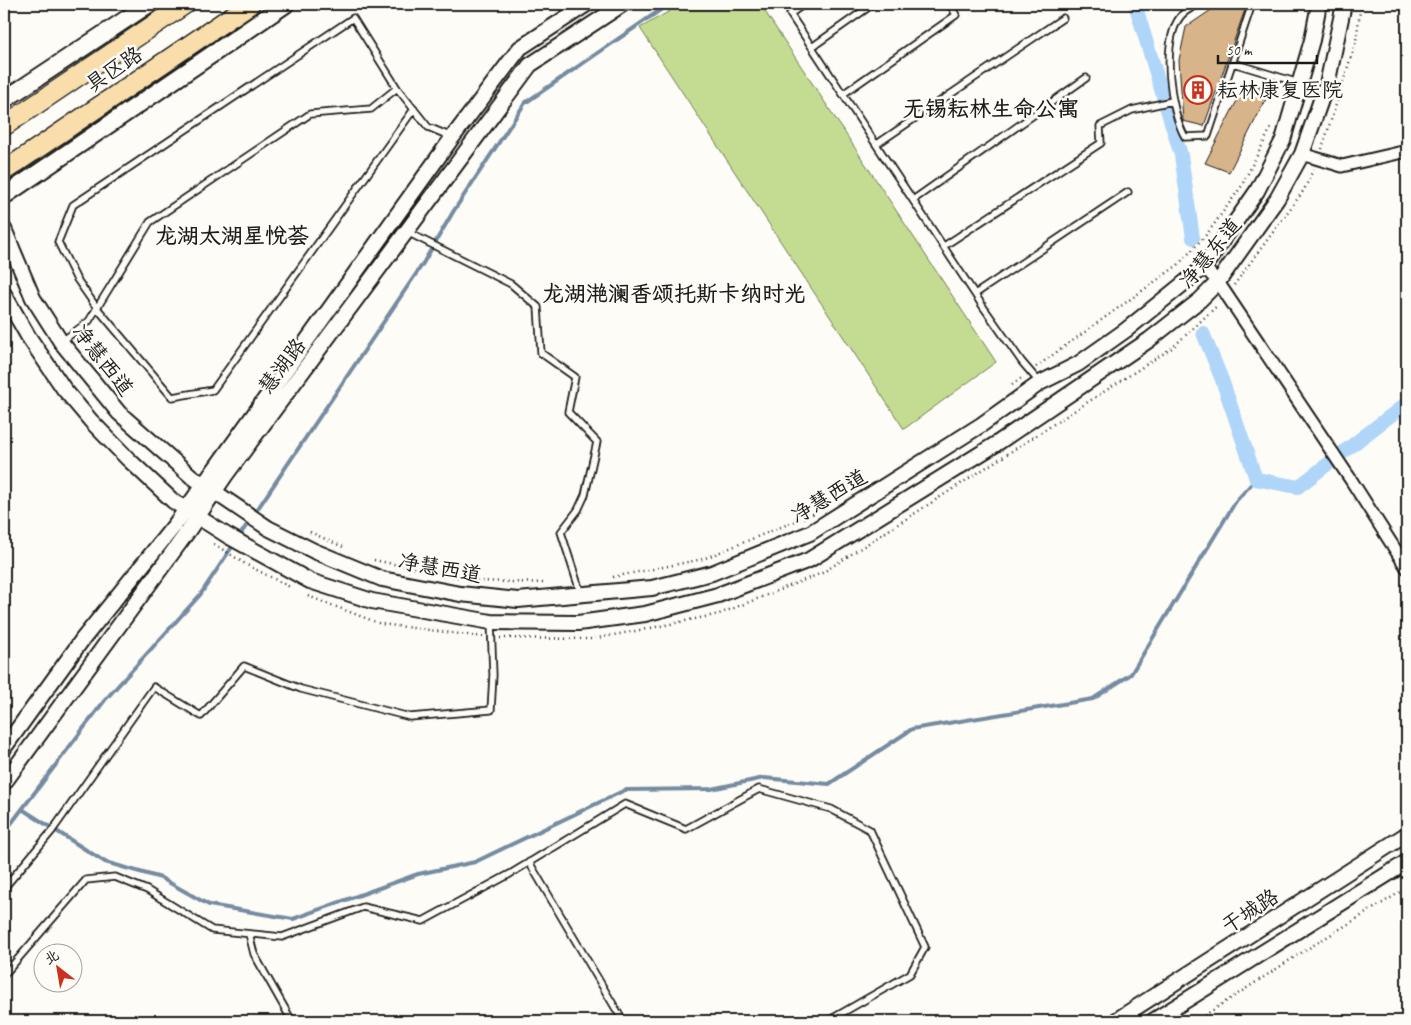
<svg xmlns="http://www.w3.org/2000/svg" width="1411" height="1025" font-family="Caveat,'LXGW WenKai TC',sans-serif">
<rect width="100%" height="100%" fill="#fdfcf7"/>
<filter id="ink" filterUnits="userSpaceOnUse"><feTurbulence type="fractalNoise" baseFrequency=".02" numOctaves="2"/><feDisplacementMap in="SourceGraphic" scale="10" xChannelSelector="R" yChannelSelector="G"/><feConvolveMatrix kernelMatrix="1 2 1 2 8 2 1 2 1" color-interpolation-filters="sRGB"/></filter>
<g filter="url(#ink)">
<path fill="#c4dc92" stroke="#707c57" d="M682 4H760L996 362 904 429 640 28Z"/>
<g fill="none" stroke-linecap="round" stroke-linejoin="round">
<path stroke="#748ba0" stroke-width="4" d="M238 538 422 265 453 212 525 103 669 4
M22 809 105 862 161 878 209 905 293 919 418 874 475 862 625 790 711 789 764 778 829 784 912 729 1093 699 1131 674 1236 501 1256 479
M4 833 105 700 200 595 234 544"/>
<path stroke="#afd5f8" stroke-width="14" d="M1135 4 1181 155 1193 238
M1203 333 1222 380 1256 479 1298 487 1407 403"/>
</g>
<path fill="#d8b48a" stroke="#1c1c1c" d="M1220 4H1247L1204 126 1183 121 1179 60 1186 27Z
M1246 83 1271 89 1229 172 1205 163Z"/>
<g fill="none" stroke-linecap="round" stroke-linejoin="round">
<defs>
<path id="service" d="M804 4 790 14 984 308 1022 362 1040 383
M1199 4C1193 7 1184 11 1180 17 1161 43 1170 111 1185 137L1208 136 1252 4
M812 47 873 4
M1233 63 1299 83
M397 88 353 18 73 205 58 242 76 278 97 308 172 397 213 390 414 109
M843 94 956 15 950 4
M877 144 1063 18
M913 200 1086 78
M407 232 511 284 538 307 541 353 575 377 568 412 597 442 585 495 578 510 561 532 581 594
M944 246 1101 143 1100 126 1132 110 1172 101
M975 294 1128 192
M61 342 89 321 150 222 310 114 371 109 397 88 428 127 452 137
M529 862 623 1021
M4 888 52 831 154 687 201 716 244 666 301 689 410 717 491 710 493 675 491 622
M249 934 254 954 292 1021
M4 975 86 880 115 877 147 890 212 930 282 937 363 907 423 921 510 874 625 804 686 829 759 789 831 809 870 830 925 947 910 974 828 1021"/>
<path id="minor" d="M1302 154 1342 166 1407 151
M1204 267 1218 282 1351 480 1407 568"/>
<path id="tertiary" d="M4 229 33 298 61 342 119 413 191 476 268 528 314 551 382 579 460 594 518 600 652 588 712 573 810 533 981 425 1040 383 1078 364 1126 330 1204 267 1257 191 1283 140 1312 40 1319 4
M4 294 28 336 64 389 91 421 128 459 173 501 228 536 310 581 372 601 491 622 578 623 645 614 718 595 809 560 996 444 1149 340 1200 300 1218 282 1277 199 1302 154 1328 80 1344 4
M4 748 82 640 174 526 452 138 520 48 587 4
M4 783 186 534 225 476 530 65 623 4
M1115 1021 1407 834
M1153 1021 1407 862"/>
<path id="secondary" d="M4 100 149 4
M4 196 286 4"/>
<path id="trunk" d="M4 126 185 4
M4 171 250 4"/>
</defs>
<use href="#service" stroke="#1c1c1c" stroke-width="9"/>
<use href="#minor" stroke="#1c1c1c" stroke-width="15"/>
<use href="#tertiary" stroke="#1c1c1c" stroke-width="18"/>
<use href="#secondary" stroke="#1c1c1c" stroke-width="20"/>
<use href="#trunk" stroke="#1c1c1c" stroke-width="22"/>
<path stroke="#1c1c1c" stroke-width="2.5" stroke-dasharray="1 4" stroke-linecap="butt" d="M1322 149 1356 41 1361 4
M1234 285 1304 190 1314 168
M1036 367 1178 265 1207 234 1241 187 1271 128
M1012 385 1024 376
M310 532 343 547
M214 544 247 565 292 588
M374 560 477 581 546 583
M613 577 703 559 815 513
M308 596 381 624 484 637
M651 628 719 614 822 573 1172 348 1218 305
M500 638 592 639 646 629
M1196 1021 1304 951 1407 888"/>
<use href="#service" stroke="#fdfcf7" stroke-width="5.5"/>
<use href="#minor" stroke="#fdfcf7" stroke-width="11"/>
<use href="#tertiary" stroke="#fdfcf7" stroke-width="14"/>
<use href="#secondary" stroke="#fdfcf7" stroke-width="16"/>
<use href="#trunk" stroke="#f9deab" stroke-width="19"/>
</g>
</g>
<defs>
<symbol id="building-ring" viewBox="-11 -11 22 22"><circle r="9.5" fill="#fdfcf7" stroke="#c8321e" stroke-width="1.5"/><path d="M-4-6H4V6H1V3H-1V6H-4ZM-2.5-4.3h1.7v1.8h-1.7ZM.8-4.3h1.7v1.8H.8ZM-2.5-1h1.7V.8h-1.7ZM.8-1h1.7V.8H.8Z" fill="#c8321e"/></symbol>
</defs>
<g fill-rule="evenodd">
<use href="#building-ring" x="1182" y="74" width="32" height="32"/>
</g>
<g text-anchor="middle" dominant-baseline="central" stroke-width="5" stroke-linejoin="round" paint-order="stroke">
<g font-size="21" fill="#1c1c1c" stroke="#fdfcf7">
<text transform="translate(114 69) rotate(-34)">具区路</text>
<text transform="translate(1210 253) rotate(-51)">净慧东道</text>
<text transform="translate(103 360) rotate(52)">净慧西道</text>
<text transform="translate(282 366) rotate(-53)">慧湖路</text>
<text transform="translate(829 496) rotate(-31)">净慧西道</text>
<text transform="translate(440 568) rotate(10)">净慧西道</text>
<text transform="translate(1250 911) rotate(-33)">干城路</text>
</g>
<g font-size="21" fill="#1c1c1c" stroke="#fdfcf7" text-anchor="start">
<text x="1217" y="90">耘林康复医院</text>
</g>
<g font-size="22" font-weight="bold" fill="#1c1c1c" stroke="#fdfcf7">
<text x="991" y="109">无锡耘林生命公寓</text>
<text x="232" y="236">龙湖太湖星悦荟</text>
<text x="674" y="294">龙湖滟澜香颂托斯卡纳时光</text>
</g>
</g>
<rect width="1411" height="1025" fill="none" stroke="#fdfcf7" stroke-width="20"/>
<rect x="10" y="10" width="1391" height="1005" fill="none" stroke="#1c1c1c" stroke-width="2" filter="url(#ink)"/>
<g transform="translate(58 968) rotate(329)"><circle r="24" fill="#fdfcf7" stroke="#a3a29f"/>
<path d="M0-4L9 19L0 12L-9 19Z" fill="#c8321e"/>
<text y="-8" font-size="14" font-weight="bold" text-anchor="middle" fill="#1c1c1c">北</text>
</g>
<path d="M1218 55v8h99v-8" fill="none" stroke="#1c1c1c" stroke-width="2.5"/>
<text x="1226" y="55" font-size="15" fill="#1c1c1c" stroke="#fdfcf7" stroke-width="4" paint-order="stroke">50 m</text>
</svg>
